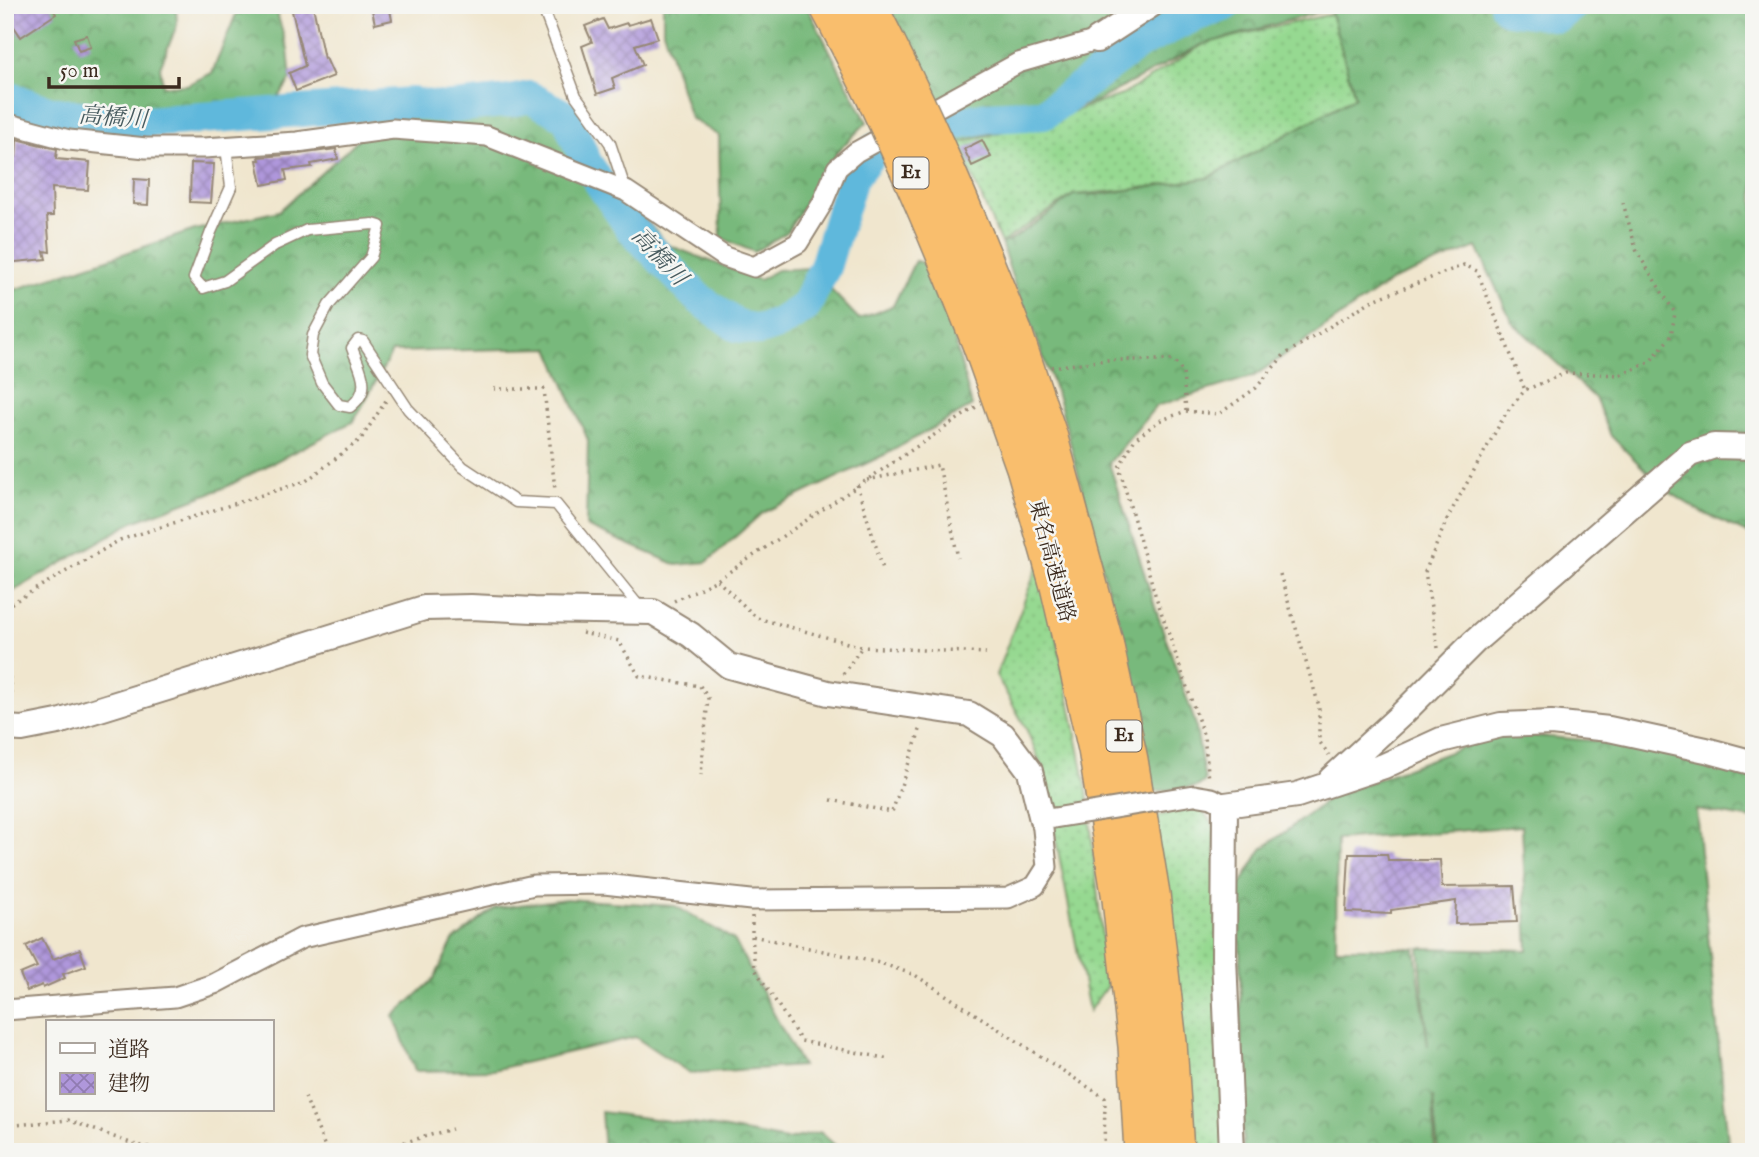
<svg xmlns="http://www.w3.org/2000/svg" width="1759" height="1157" font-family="'IM FELL English','Noto Serif JP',serif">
<defs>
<pattern id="grass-dots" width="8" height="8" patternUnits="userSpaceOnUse" patternTransform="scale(1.75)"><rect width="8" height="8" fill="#96d991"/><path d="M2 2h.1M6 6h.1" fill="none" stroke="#82ba7d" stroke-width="1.8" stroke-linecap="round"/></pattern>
<pattern id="forest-crowns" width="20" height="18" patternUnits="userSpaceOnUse" patternTransform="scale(1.75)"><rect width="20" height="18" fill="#78b97b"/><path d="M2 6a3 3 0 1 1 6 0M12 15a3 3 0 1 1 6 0" fill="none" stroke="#649764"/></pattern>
<pattern id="building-cross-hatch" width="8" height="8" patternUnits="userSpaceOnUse" patternTransform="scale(1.75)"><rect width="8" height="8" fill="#af97db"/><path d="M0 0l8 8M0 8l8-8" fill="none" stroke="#907bb1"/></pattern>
</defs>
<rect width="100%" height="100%" fill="#f6f6f2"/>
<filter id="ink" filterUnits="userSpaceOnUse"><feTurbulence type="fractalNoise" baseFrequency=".0143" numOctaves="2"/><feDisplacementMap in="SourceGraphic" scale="14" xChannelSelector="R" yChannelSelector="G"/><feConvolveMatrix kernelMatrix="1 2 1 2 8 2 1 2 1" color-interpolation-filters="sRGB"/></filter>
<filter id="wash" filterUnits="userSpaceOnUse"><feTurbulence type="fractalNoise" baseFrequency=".00686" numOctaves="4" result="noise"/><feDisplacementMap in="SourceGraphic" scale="28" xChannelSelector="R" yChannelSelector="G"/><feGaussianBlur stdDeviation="1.57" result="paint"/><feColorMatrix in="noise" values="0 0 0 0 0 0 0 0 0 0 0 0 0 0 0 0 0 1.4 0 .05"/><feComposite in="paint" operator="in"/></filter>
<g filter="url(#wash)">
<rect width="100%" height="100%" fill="#f0e6ce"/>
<path fill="url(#grass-dots)" stroke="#688258" stroke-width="2" d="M1331 14 1355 97 1208 178 1135 189 1073 195 1001 243 958 143 1048 120 1122 95 1206 43Z
M1041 557 1087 791 1107 986 1089 1011 1042 767 1026 728 996 675Z
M1199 807 1215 827 1224 1152H1185L1148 818Z"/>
<path fill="url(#forest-crowns)" stroke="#5a724c" stroke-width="2" fill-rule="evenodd" d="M5 5H176L177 25 160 67 163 86 187 85 212 73 236 14 256 8 276 10 288 50 291 79 272 107 174 127 72 124 5 109Z
M663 5H806L867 122 838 151 787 232 754 252 721 238 719 136 690 118 663 30Z
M888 5H1754V536L1703 513 1663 488 1611 436 1595 398 1512 322 1477 247 1393 280 1254 376 1156 406 1109 463 1158 616 1195 722 1205 781 1197 787 1148 792 1134 692 1061 407 1032 326 1015 286 1001 243 1009 241 1050 213 1073 195 1103 194 1208 178 1355 97 1330 9 1201 45 1095 102 958 143Z
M543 106 668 245 759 280 777 270 810 268 859 319 893 306 915 261 935 265 972 406 886 454 762 513 707 562 677 565 586 526 588 440 549 348 392 352 354 421 226 487 133 522 5 596V293L195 230 279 211 348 149 384 113Z
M1500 733 1635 744 1754 776V819L1696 810 1729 1152H1438L1433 1096 1435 1152H1243L1239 887 1262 849 1333 796ZM1522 826 1528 950 1419 948 1428 1046 1415 948H1336L1337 840Z
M566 899 675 906 734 940 802 1066 690 1073 635 1037 493 1070 415 1071 394 1016 434 979 453 941 495 908Z
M601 1112 715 1127 787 1140 820 1132 843 1152H604Z"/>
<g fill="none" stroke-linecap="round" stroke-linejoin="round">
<path stroke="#5fb8dc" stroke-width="32" d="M1505 5 1508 9 1559 16 1573 5
M5 96 51 112 132 123 412 103 444 108 511 101 530 97 567 117 587 164 631 228 697 297 737 326 759 330 780 323 805 307 825 267 852 178 875 149 937 127 988 117 1044 114 1140 43 1194 16 1226 5"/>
</g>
<g id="blocks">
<path fill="url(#building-cross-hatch)" d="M22 5H50L56 14 21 37 7 16Z
M371 5H389L392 20 375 24Z
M313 6 324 59 326 58 334 76 296 91 289 73 305 66 292 11Z
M651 18 658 38 635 45 643 65 612 78 615 88 597 94 582 46 592 42 585 26 603 19 608 29 627 23 628 25Z
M87 35 91 47 79 51 74 39Z
M17 139 57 149 56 159 90 162 88 190 52 188 53 216H47L50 252 44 251 46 259 5 263V158L16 157Z
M982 140 991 157 972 166 964 149Z
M336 149 338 159 311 164 312 167 285 170 287 180 262 185 257 160H260L259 157 299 154Z
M191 163 214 164 211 203 190 202Z
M134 179 149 180 148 205 133 204Z
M1349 854H1387L1388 860H1440L1442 887 1514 886 1517 922 1455 924 1456 901 1391 910V914L1346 912Z
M42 938 53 959 80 949 86 966 63 974 65 978 43 988 42 985 27 991 20 974 37 967 26 946Z"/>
</g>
</g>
<g filter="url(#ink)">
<use href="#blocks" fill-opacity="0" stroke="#968876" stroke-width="2"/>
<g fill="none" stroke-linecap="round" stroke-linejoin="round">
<defs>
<path id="service" d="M542 5 576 96 610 143 626 191
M226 147 231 187 211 232 194 278 203 288 225 281 275 245 307 230 373 224 380 226 371 257 329 305 313 335 310 355 322 383 339 405 350 407C374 389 360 370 352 348L358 340 363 341 408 409 463 467 516 502 556 504 641 609"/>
<path id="minor" d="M5 123 69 140 146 148H204L297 142 393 129 487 136 626 191 725 257 754 267 798 243 822 204 837 168 856 152 1018 63 1097 40
M1194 795 1212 798 1225 805
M5 1010 175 997 214 984 302 938 534 885 604 884 751 900 1008 898 1035 886 1047 867 1042 820 1054 818"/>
<path id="tertiary" d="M1097 40 1151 5
M5 728 22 729 58 722 424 608 471 607 534 610 653 612 691 635 729 666 828 693 969 714 1003 735 1030 771 1042 820
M1331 779 1402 714 1474 642 1690 454 1714 446 1754 447
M1232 1152 1224 957 1225 805 1297 795 1384 766 1441 740 1501 725 1551 723 1609 729 1706 750 1754 763"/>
<path id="motorway" d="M1013 332 1049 438 1104 642 1129 760 1151 894 1168 1043 1175 1152
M982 346 1025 467 1059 586 1097 749 1121 899 1137 1046 1143 1152"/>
</defs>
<use href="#service" stroke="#968876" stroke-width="13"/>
<use href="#minor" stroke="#968876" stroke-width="23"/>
<use href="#tertiary" stroke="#968876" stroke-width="28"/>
<use href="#motorway" stroke="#968876" stroke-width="40"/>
<path stroke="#968876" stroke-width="3.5" stroke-dasharray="2 5" stroke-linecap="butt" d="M1051 367 1107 360H1173L1183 372 1186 411 1159 421 1135 439 1119 467 1155 594 1204 737 1209 779
M494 389H544L555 490
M1186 411 1219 414 1256 388 1284 355 1371 301 1464 265 1477 271 1525 390
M867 480 939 465 958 558
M857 485 883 569
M1280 574 1319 706V741L1329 755
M717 580 757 618 862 647 986 653
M674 601 717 580 976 407
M5 607 120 540 306 481 361 439 387 399
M5 614 12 709
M582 633 619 641 639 676 700 686 708 698 701 775
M1438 648 1425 572 1448 517 1506 413 1525 390 1566 373 1620 375 1650 362 1671 336 1675 313 1637 252 1623 203
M843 674 862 647
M831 800 892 812 921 727
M752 916V936L880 963 915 975 1105 1098 1104 1152
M752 936 755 969 801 1041 889 1059
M305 1097 327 1152
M5 1126 68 1120 136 1145 181 1152
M370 1152 452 1129"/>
<use href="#service" stroke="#fff" stroke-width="10"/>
<use href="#minor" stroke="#fff" stroke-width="19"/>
<use href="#tertiary" stroke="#fff" stroke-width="24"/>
<use href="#motorway" stroke="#f9be6d" stroke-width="37"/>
<defs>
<path id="minor-bridge" d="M1054 818 1194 795"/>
<path id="motorway-bridge" d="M828 5C888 115 936 230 982 346
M867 5C923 111 969 221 1013 332"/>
</defs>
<use href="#minor-bridge" stroke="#968876" stroke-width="23" stroke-linecap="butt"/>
<use href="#motorway-bridge" stroke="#968876" stroke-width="40" stroke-linecap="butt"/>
<use href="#minor-bridge" stroke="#fff" stroke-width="19"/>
<use href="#motorway-bridge" stroke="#f9be6d" stroke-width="37"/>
</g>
</g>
<g text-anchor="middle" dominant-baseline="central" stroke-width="5" stroke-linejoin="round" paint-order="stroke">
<g fill="#f6f6f2" stroke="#73675e" stroke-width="2">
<rect x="893.5" y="157.5" width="35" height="31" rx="5"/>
<rect x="1106.5" y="720.5" width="35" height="31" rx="5"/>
</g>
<g font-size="19" font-weight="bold" fill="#3b2a1e">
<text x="911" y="173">E1</text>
<text x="1124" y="736">E1</text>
</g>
<g font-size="21" fill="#3b2a1e" stroke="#f6f6f2">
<text transform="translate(1051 561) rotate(75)">東名高速道路</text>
</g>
<g font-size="23" font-style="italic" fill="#485c60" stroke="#f6f6f2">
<text transform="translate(113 118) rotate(4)">高橋川</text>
<text transform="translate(659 257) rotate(47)">高橋川</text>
</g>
</g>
<rect width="1759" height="1157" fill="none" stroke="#f6f6f2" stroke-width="28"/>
<rect x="46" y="1020" width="228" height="91" fill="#f6f6f2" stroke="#aba49d" stroke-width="2"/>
<rect x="60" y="1043" width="35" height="10" fill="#ffffff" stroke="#aba49d" stroke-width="2"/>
<text x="108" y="1056" font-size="21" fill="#3b2a1e">道路</text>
<rect x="60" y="1073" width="35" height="21" fill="url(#building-cross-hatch)" stroke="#aba49d" stroke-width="2"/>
<text x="108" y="1090" font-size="21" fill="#3b2a1e">建物</text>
<path d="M49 77v10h130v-10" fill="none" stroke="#3b2a1e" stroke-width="3.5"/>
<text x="60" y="77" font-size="21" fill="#3b2a1e" stroke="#f6f6f2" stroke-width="5" paint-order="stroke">50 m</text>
</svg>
